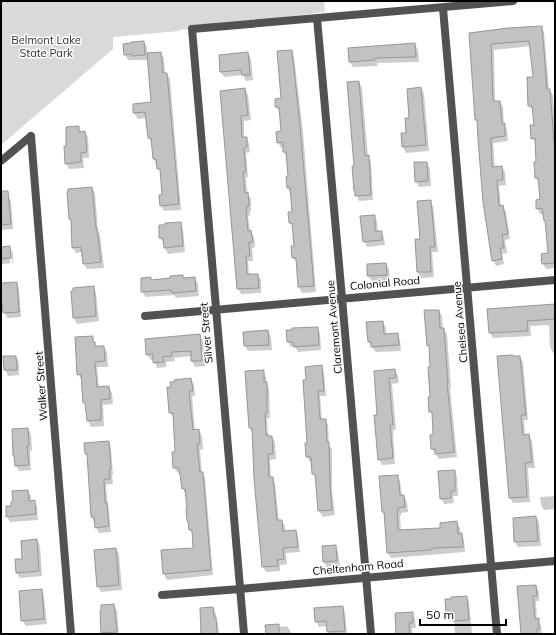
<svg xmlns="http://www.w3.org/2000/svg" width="556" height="635" font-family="Mulish,sans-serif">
<rect width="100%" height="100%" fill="#fff"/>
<path fill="#d9d9d9" d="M1 1H324L325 12 179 30V31L113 37V49L1 145Z"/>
<path fill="#0003" fill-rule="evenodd" d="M541 27 544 32 549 89 553 95 555 124V268L546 269 543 264 548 254 547 224 545 220 544 214H540L537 208 541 200 540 184 536 178 537 163 536 144 532 138 535 126 534 111 529 106 534 78 531 46 494 50 495 102H500L503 107 504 124 507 130 508 141 493 143 495 167H502L505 172 506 185 499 186 501 207H503L506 212 510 239 505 240 507 253 502 254 504 264 496 266 493 260 478 123 476 119 470 33Z
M144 42 147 47V54L160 53 164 58 165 74H167L170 79 181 210 164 211 161 206 163 196 161 174 154 159 152 143 149 138 147 118 138 119 134 113V105L152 103 148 60H128L125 55Z
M415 44 418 50 419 62 377 63 378 66 353 67 350 62Z
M291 51 294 57 303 132 316 292 302 293 299 287 297 263 293 258 295 247 294 229 290 222 293 212 291 194 288 188 289 177 288 158 284 152V148H281L278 142 282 132 280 113 276 107V99H282Z
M248 53 251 59 253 80 246 81 243 75 224 77 221 72Z
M359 82 362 88 368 156 371 162 373 200 359 201 355 190Z
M421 88 424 94 429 151 406 153 403 147 402 134H407L411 118Z
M245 89 248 95 251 120 244 121V138H246L249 143 250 152 246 153 248 177H246L247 193 251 199V211H250V215L248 216 250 232 254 237 255 247 252 248 253 261H248L249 275H258L261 280V293L241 294 238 288 222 92Z
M78 127 81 132H85L88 137 89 158H83L84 168 69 169 66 163 67 146Z
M427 163 430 169 431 186 419 187 416 181Z
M92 188 95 193 98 231 100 235 104 268 87 269 84 264 83 252 76 253 73 248 72 224 70 219 68 193Z
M1 196H8L11 201 13 229 1 230Z
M430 201 433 206 438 252H432L434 277 421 278 418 272 416 240H421Z
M374 216 377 221 378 232H381L384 237 385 245 367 247 364 241Z
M180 224 183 229 185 252 168 254 165 248 164 243 160 238V226Z
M9 247 13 253V263L2 264 1 262V248ZM9 252H11L12 263H10Z
M386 264 389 269 390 280 372 281 368 276Z
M182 276 184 279 194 278 198 283 199 296 176 298 174 295 146 297 142 292V279H151L152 281 171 279Z
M16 283 19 288 21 317 7 318 4 309 1 310V296Z
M93 288 96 293 99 321 77 324 74 318 72 292Z
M555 305V353H553L550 347 549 325 530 326 531 336 493 338 490 333 488 310Z
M439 311 442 316 443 329 447 334 451 388H450L457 457 439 459 432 449 434 435 433 416 430 411 431 367 430 349 428 345Z
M383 322 386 328V335L397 334 400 340 401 351 376 352 372 347 369 342Z
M317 328 320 333 321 350 298 352 295 347H291L288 342Z
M268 331 271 337 272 350 248 351 245 346Z
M199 335 203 341 205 366 195 367 192 361V356L174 358 175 361 166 362V367L157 368 154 360H151L147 355Z
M92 337 97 347H104L107 352 108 367H97L99 388 109 387 112 393 113 404 103 405 104 426 91 427 88 421 82 380 78 374Z
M4 357H16L19 362V375L8 376 5 370Z
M520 357 523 362 528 420H524L525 435H529L532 441 535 468H528L530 502 513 503 510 498Z
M321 366 324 372 326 396H320L322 420H325L328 425 329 445 332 449V490L335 515 323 517 319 511 317 479 313 474 312 462H310L307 457 308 444 307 381Z
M395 370 398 376 399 383 392 384 396 430H393L395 464 382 465 379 459V416L375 372Z
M263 371 266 377 267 383 269 388 270 418H267L268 437H272L275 442 276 459 270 460 271 478 275 483 279 521H282L285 526V532L295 531 298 536 300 552 286 553 287 564 280 565V571L266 572 263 567 253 434 250 428Z
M191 379 194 385 195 396H192L195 431 199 430 202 436 203 449 200 450 202 473 205 478 213 575 167 580 164 574 162 551 194 549 193 535 190 530 189 524 188 521V510L186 494 183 489 181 473H178L174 468 176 453 174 418 170 413Z
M28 429 31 434 32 451H30L31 470 19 471 16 465 15 459 14 456Z
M108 442 111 448 113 475H112L113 484H108L106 486 111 532 99 533 92 517 89 458 86 454Z
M454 471 457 476 458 496H453L454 503 444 504 441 498Z
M397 476 400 481 402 496H404L407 502 408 512 401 513V516H400L401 531 441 529 457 522 460 528 461 535 464 540 465 552 391 558 388 553 385 516 383 512Z
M28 491 31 496V502L34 501 37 507 38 520 10 522 7 516 12 507Z
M555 496V509L544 510 541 505 540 497Z
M536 517 539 522 541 546 518 547 515 542Z
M37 540 40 546 42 576 20 578 17 573 24 560Z
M335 546 338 552 340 566 327 567 324 562 323 547Z
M116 549 119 554 122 590 101 592 98 586Z
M536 586 539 592V601H536L537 620 541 625 542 634H522Z
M41 590 44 596 47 624 26 626 22 620Z
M466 597 469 602 472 634H455L454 619H451L447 614Z
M114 605 117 611 119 634H103L102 633Z
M342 607 345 612 347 634H329L327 626 319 627 316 621Z
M213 608 216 614V620L218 623 219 634H199Z
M412 613 415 619 416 628H412V634H397Z
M278 625 279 627 287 626 292 634H267Z"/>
<path fill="#c2c2c2" stroke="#969696" d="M542 26 547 89H550L555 155V263L542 264 541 254 548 253 545 220 544 221 542 208 536 209V200L540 199 538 178H535L534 162H536L535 138 531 139 530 125H534L532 106H528L527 77H533L529 41 491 44 493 101H500L502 124 505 123V136L491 138 492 167 502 166 503 180H497L499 206 503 205 508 234 502 235 504 248H500L502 259 492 261 483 202 478 139 477 120H475L469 33 508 28Z
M144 41 145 55 132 56V54L124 55 123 44 131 43V42Z
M415 43 416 57 375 58V60L349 62 348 48Z
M292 50 300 126 314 286 298 287 296 258H292L291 246H294L292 223H289L288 212H292L290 188H287L286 177 288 176 286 152H283V142L277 143 276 132 281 131 279 107H275V99L281 98 277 51Z
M161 52 163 73H167L179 204 160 206 159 195H162L160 169H157L156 159H153L151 138H148L145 112 133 113V104L151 102 147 53Z
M248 52 250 75H242L241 70 220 72 219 55Z
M359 81 365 156 369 155 371 195 355 196V191H354L352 166H354L347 82Z
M421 87 426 145 402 147 401 133H406L405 118H409L407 89Z
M245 88 248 115 241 116 242 137H247V147L244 148 246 172H243L245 193 248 192 249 206H247V210H246L248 231 251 230 253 242H249L250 256H246L247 274H258L259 288 237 289 220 91Z
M79 126V132L85 131 87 152 81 153V162L65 164 64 146H66V127Z
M414 162H427L428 181 415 182Z
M92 187 96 228H97L101 262 83 264 81 247 72 248 71 219H69L67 192H68V189Z
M1 191H8L11 224 1 225Z
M431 200 435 247H430L431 272H417L415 239H420L417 201Z
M375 215V231H382V240L363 242 360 216Z
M181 222 183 246 164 248 163 238H159V225H165V223Z
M10 246 11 258 1 259V247Z
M386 263 387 275 367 276V264Z
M183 275V278L195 277 196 291 172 293 171 290 141 292V278L151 277V280L170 278V276Z
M17 282 19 312 3 313 2 304H1V283Z
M94 286 96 316 73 318 71 291H73V288Z
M555 304V319L527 321 528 331 489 333 487 309Z
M424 310H439L440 328H444L448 383H447L454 452 435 454V449H431L430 435 433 434 432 412H429L428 397H430L428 367H430L429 345 427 346Z
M383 321 384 334 398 333 399 345 371 347V342H368L366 322Z
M318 327 319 345 294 347 293 342H287L286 330H292V328Z
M268 330 269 345 244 346 243 332Z
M200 334 202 361H191V351L172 352V356L163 357 164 362 153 363V354L146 355 145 339Z
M93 336V342H95V346H104L105 361 95 362 97 387 109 386 110 399 101 400V420L87 421 85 403H83L81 374 77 375 75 337Z
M513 355V356H520L526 415H521L523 435 529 434 532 462 525 463 527 497 509 498 497 356Z
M3 356H16L17 370H4Z
M322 365 324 391H318L320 419H326L327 442H329L330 484 332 510 318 511 315 474H312L311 457H306L305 443H307L303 380H306L305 367Z
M395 369 396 378H389L393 425H390L393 458 378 460 374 415H377L374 371Z
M264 370V382H267V413H265L266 435 268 434V436H272L273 454H268L269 477H273L277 520H282L283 531 296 530 298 547 283 548 284 559 277 560 278 566 262 567 254 479 252 428H249L245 371Z
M191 378 193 391H189L193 430 199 429 200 444H197L200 472H203L211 570 163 574 161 550 193 548 192 530H189L188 521H187L186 509H187L185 489H182L179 468H173L172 452H175L173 413H169L167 387H171L170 382H174V380Z
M28 428 29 446H27L29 465 15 466 14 456H13L12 429Z
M109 441 111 470H109L110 479H105L104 480 105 503H107L109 526 95 528 94 517H91L87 454H85L84 443Z
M455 470V491H451V498L440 499 438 471Z
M398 475 400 495H404L405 507 398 508 399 510 397 511 398 530 440 528V523L457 521 458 534 462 533 463 547 435 548 431 549V550L387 553 384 512H382L379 476Z
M28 490 29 501 35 500 36 514 6 517V506H11V502H13L12 491Z
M536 516 538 541 514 542 513 518Z
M37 539 39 571 16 573 15 559H22L21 541Z
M336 545 337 561 323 562 322 546Z
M116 548 119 585 97 587 94 550Z
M536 585 537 596H533L535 619 539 618V629H537V634H521L517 586Z
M42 589 44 619 21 621 19 591Z
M467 596 469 620 453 621 452 614H446L445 599H451V597Z
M114 604 117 632 101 633 100 611 101 610V605Z
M343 606 345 631 327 632 326 621 315 622 314 608Z
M213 607 214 617H216L217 634H201L200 608Z
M413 612V623H409L410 634H396L395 613Z
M279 624V634H266L265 625Z"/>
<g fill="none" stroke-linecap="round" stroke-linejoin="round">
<path stroke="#525252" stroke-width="8" d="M443 8 497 634
M317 18 342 298 371 634
M31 136 71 634
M1 161 31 136
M145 316 555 280
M162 595 240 589 555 561
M244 634 192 29 513 1"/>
</g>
<g text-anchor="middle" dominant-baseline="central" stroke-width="3" stroke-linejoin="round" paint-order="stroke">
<g font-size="11" fill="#303030" stroke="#fff">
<text x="46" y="40">Belmont Lake<tspan x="46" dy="13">State Park</tspan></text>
</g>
<g font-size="11" fill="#000" stroke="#fff">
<text transform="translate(385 283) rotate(-5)">Colonial Road</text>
<text transform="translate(460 322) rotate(-95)">Chelsea Avenue</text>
<text transform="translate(334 327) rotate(-95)">Claremont Avenue</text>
<text transform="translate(206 333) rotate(-95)">Silver Street</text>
<text transform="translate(41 386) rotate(-94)">Walker Street</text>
<text transform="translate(358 567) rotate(-5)">Cheltenham Road</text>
</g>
</g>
<rect width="556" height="635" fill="none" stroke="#000000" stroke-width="4"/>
<path d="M420 619v6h86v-6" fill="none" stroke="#000000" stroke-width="2"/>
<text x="426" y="619" font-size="12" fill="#000000" stroke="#ffffff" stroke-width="3" paint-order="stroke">50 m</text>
</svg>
